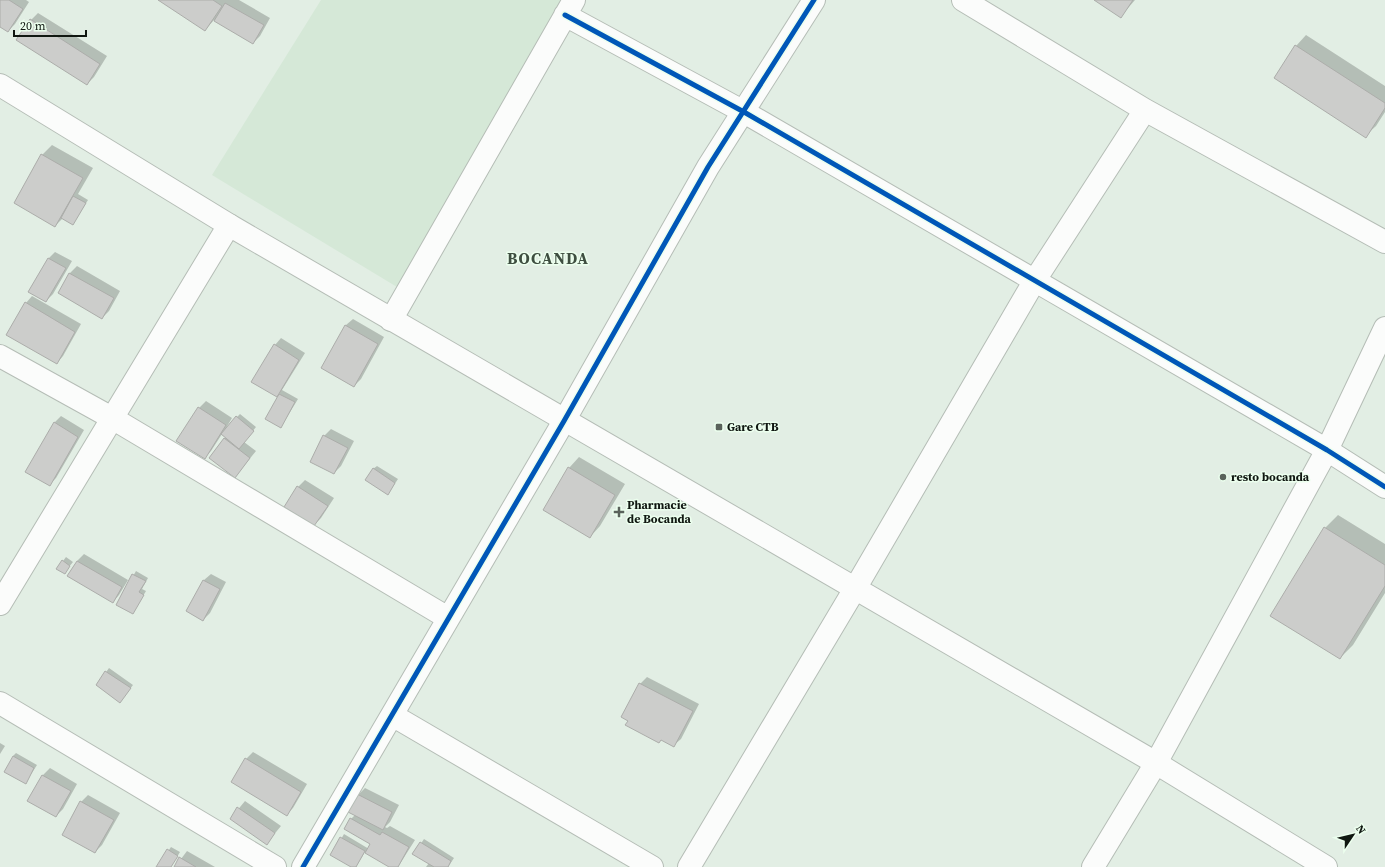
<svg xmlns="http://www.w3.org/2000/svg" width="1385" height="867" font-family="'Source Serif 4',serif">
<rect width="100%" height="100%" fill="#e2eee4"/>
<path fill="#d5e8d7" d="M321 0H561L397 287 212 175Z"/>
<path fill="#0003" d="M0 0H26L29 2 15 24 8 31 0 25Z
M160 0H239L270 18 260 36 253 43 214 20 205 30Z
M1096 0H1135L1121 16Z
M38 13 107 56 94 77 87 84 31 20Z
M1306 35 1385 86V112L1376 126 1365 136 1275 78 1296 46Z
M52 145 93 168 78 194 88 200 73 224 63 218 55 226 42 155Z
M55 252 72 261 53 294 46 301 49 258Z
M77 266 120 291 109 311 102 318 59 293 70 273Z
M32 296 81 324 63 356 57 363 26 303Z
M353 319 384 337 361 379 354 386 322 368 346 325Z
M281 338 305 353 282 390 298 399 281 427 266 418 280 393 277 396 275 345Z
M206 401 232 418 226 428 240 414 256 427 244 442 256 451 235 477 224 439 226 437 222 434 211 451 204 458 199 408Z
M61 416 84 430 56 478 49 485 54 423Z
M331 429 354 441 341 466 334 473 324 436Z
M579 457 625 484 600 526 590 537 544 510 569 468Z
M377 466 398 479 388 494 373 469Z
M305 480 334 498 321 518 314 525 298 487Z
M1338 515 1385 544V593L1353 645 1340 658 1325 528Z
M84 554 128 580 119 595 113 602 77 561Z
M66 557 73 562 64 573 57 569Z
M136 571 148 578 142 589 146 591 133 613 117 604Z
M211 574 226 582 210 613 203 620 187 611 204 580Z
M109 668 133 685 120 702 97 685Z
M647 677 699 704 681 739 674 745 662 739 659 742 623 717 640 684Z
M0 743 5 746 0 754Z
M253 752 307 784 293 808 287 814 232 781 246 759Z
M16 753 37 765 26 782 13 756Z
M50 768 77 784 63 809 56 816 29 801 43 775Z
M365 788 399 805 390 822 385 827 387 828 390 826 415 840 398 867H391L365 852 356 867 332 855 344 834 369 849 372 843 351 819 355 815 358 795Z
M88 795 120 813 102 845 95 852 81 802Z
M245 801 281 826 267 843 231 818Z
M424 839 454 858 448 867H426L429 863 414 854Z
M171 847 180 852 171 867H157Z
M187 851 215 867H175Z"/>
<path fill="#cccdcb" stroke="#acadaa" d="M0 0H9L23 9 8 32 0 27Z
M158 0H213L222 6 205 31Z
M1094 0H1133L1121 18Z
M225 3 264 25 253 44 214 21Z
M30 19 100 64 87 85 16 40Z
M1295 45 1385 103V108L1366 138 1274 78Z
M41 154 83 178 55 227 14 203Z
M73 196 86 203 73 225 61 218Z
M48 258 66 268 46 302 28 292Z
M69 273 114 298 102 319 58 293Z
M25 302 75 332 57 364 6 335Z
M345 325 378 344 354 387 321 368Z
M274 344 299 360 277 397 251 382Z
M279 394 295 402 281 428 265 419Z
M198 407 226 425 205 459 176 441Z
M236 416 254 431 239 449 221 434Z
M54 422 78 437 50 486 25 472Z
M323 435 348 448 334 474 310 462Z
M224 438 250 458 235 478 209 458Z
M568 467 615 495 590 538 543 510Z
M373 468 395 483 388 495 365 480Z
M297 486 328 506 314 526 284 507Z
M1324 527 1385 565V586L1340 659 1270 616Z
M62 560 70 566 65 574 56 569Z
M77 561 122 587 113 603 67 576Z
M132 574 146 581 139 592 144 595 133 614 116 605Z
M203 580 220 589 203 621 186 611Z
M105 671 131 688 120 703 96 685Z
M639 683 693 711 674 747 661 740 659 743 625 725 628 721 621 717Z
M13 756 34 768 26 784 4 772Z
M245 758 301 792 287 816 231 782Z
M42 775 71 791 56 817 27 801Z
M357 794 392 812 383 830 348 812Z
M80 801 114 820 95 853 62 835Z
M237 807 275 833 267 845 230 819Z
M350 818 380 835 382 832 409 847 398 867H389L365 853 370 844 344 829Z
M340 837 365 851 356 867H351L330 855Z
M420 842 451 861 448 867H434L412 854Z
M167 849 178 856 171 867H156Z
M179 857 196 867H174Z"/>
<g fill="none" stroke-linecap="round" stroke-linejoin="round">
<defs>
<path id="street" d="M963 0 1145 110 1385 242
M565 15 744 112 1327 450 1385 487
M391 320 574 0
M0 356 112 418 448 618
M0 604 229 225
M0 703 275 867
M392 715 652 867
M303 867 564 421 708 167 814 0
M689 867 856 587 1035 280 1145 110
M1093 867 1156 763 1327 450 1385 328"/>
<path id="primary" d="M0 85 229 225 1156 763 1326 867"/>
</defs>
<use href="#street" stroke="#b5bdb6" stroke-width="24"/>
<use href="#primary" stroke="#b5bdb6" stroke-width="24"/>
<use href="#street" stroke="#fbfcfb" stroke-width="22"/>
<use href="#primary" stroke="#fbfcfb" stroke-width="22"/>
<defs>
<path id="cycleway" d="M565 15 744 112 1327 450 1385 487
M303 867 564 421 708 167 814 0"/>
</defs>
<use href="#cycleway" stroke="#ecffee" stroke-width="8"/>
<use href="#cycleway" stroke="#0057b8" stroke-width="5"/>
</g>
<g fill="#5a625b" stroke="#ecffee" stroke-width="1.5">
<rect x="715" y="423" width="8" height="8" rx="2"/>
<circle cx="1223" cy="477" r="4"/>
<path d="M617 506h4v4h4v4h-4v4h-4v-4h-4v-4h4z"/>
</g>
<g text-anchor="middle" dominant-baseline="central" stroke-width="3" stroke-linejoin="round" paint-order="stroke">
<g font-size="12" font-weight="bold" fill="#101711" stroke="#ecffee" text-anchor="start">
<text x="727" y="427">Gare CTB</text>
<text x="1231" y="477">resto bocanda</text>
<text x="627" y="505">Pharmacie<tspan x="627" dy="14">de Bocanda</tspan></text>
</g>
<g font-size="16" font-weight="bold" letter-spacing="1" fill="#3e4e40" stroke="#ecffee">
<text x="548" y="258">BOCANDA</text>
</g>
</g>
<g transform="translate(1353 835) rotate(55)" stroke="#ecffee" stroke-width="3" paint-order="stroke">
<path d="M0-3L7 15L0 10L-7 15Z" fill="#101711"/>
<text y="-6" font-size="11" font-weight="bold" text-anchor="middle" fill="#101711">N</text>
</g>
<path d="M14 30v6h72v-6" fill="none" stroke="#101711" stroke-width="2"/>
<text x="20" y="30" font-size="12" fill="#101711" stroke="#ecffee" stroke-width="3" paint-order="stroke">20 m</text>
</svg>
